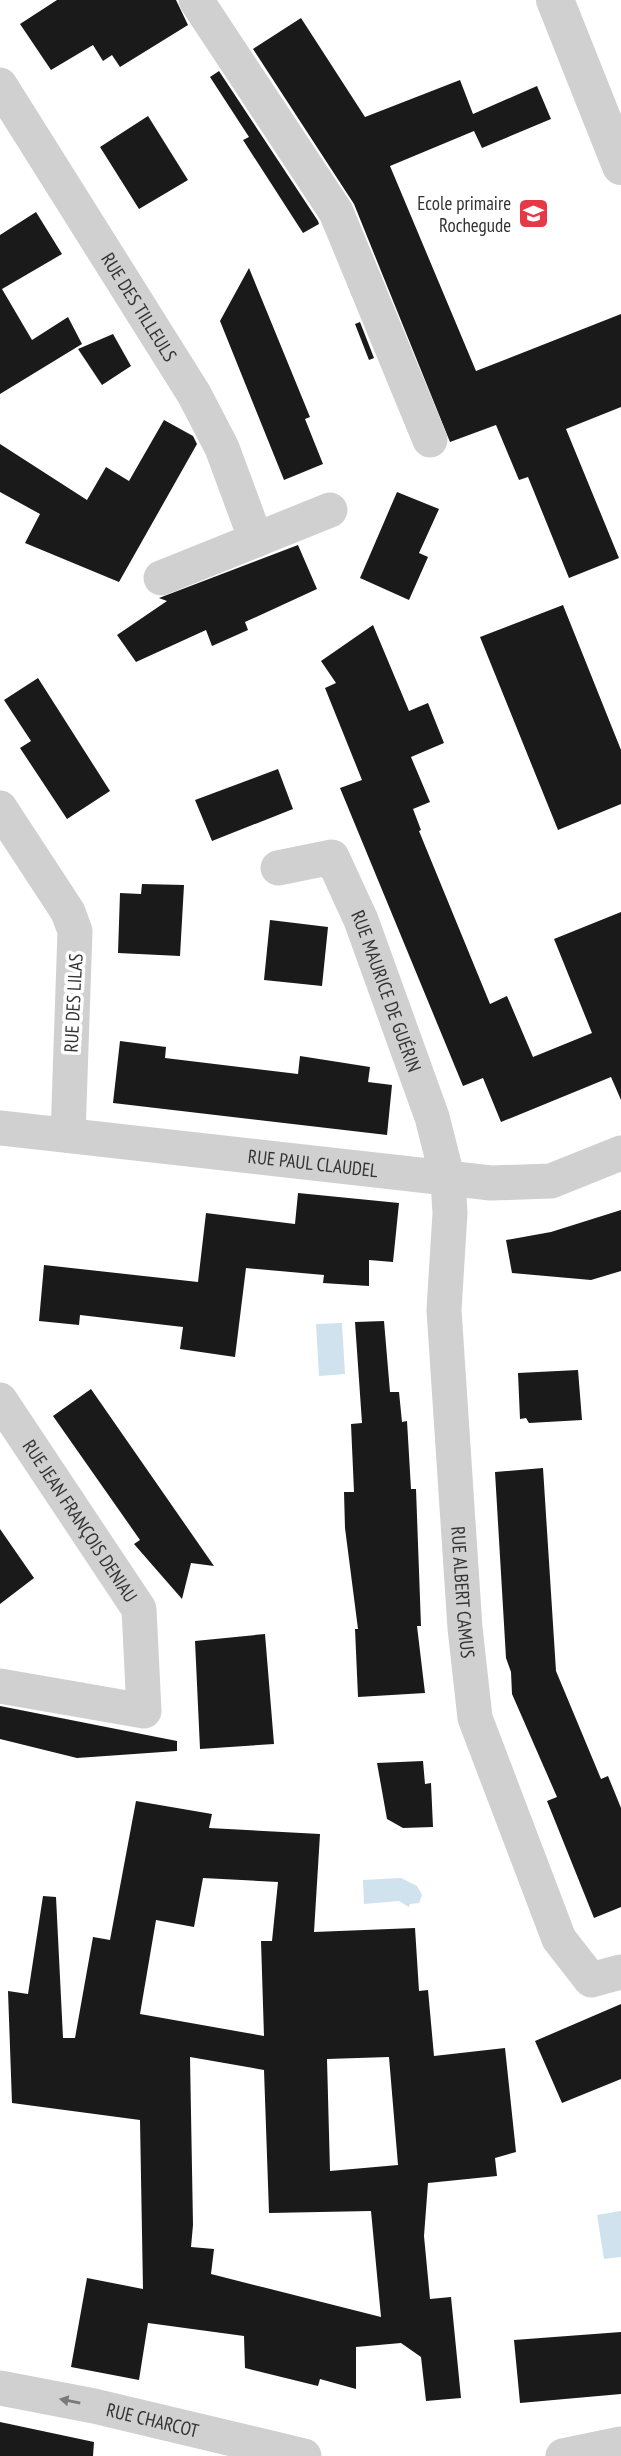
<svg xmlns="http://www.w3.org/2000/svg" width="621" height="2456" font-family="'PT Sans Narrow',sans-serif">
<rect width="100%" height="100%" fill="#fff"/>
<path fill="#cfe2ee" d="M342 1323 345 1374 319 1376 316 1324Z
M401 1878 417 1886 422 1895 419 1903 410 1904 409 1907 399 1901 364 1904 363 1880Z
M621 2211V2257L604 2259 597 2215Z"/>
<path fill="#1a1a1a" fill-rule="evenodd" d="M57 0H176L188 25 120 67 112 55 103 61 93 45 51 70 20 24Z
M301 18 365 117 460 80 473 114 537 86 551 119 482 148 474 131 390 166 476 371 621 314V407L566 429 619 558 569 578 528 477 519 480 496 425 450 442 354 204 253 49Z
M219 71 318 221 319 224 303 233 243 140 249 137 210 77Z
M148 116 188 180 139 209 100 147Z
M36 212 62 254 2 289 32 340 68 317 82 344 0 394V235Z
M249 268 310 417 305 419 323 464 284 480 220 321Z
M360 322 374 358 369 360 355 324Z
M113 334 131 366 102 385 78 349Z
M164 420 193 436 197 444 119 582 25 543 40 514 0 492V444L87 500 106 467 129 481Z
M397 492 439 509 419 553 428 557 409 600 360 578Z
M298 545 317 589 245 622 248 630 212 646 206 630 136 662 117 635 167 601 159 598Z
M563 605 621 750V804L558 830 480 637Z
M373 625 409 711 428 703 444 743 411 757 430 802 413 809 421 830 419 831 490 1004 507 996 533 1057 592 1033 554 939 621 912V1100L611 1077 501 1122 483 1078 463 1086 340 788 362 780 325 688 336 683 321 661Z
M38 678 110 791 67 819 20 748 31 741 4 700Z
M278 769 293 809 212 841 195 800Z
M142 884 184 885 180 956 118 953 120 893 141 894Z
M270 920 328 927 322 986 264 980Z
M120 1041 166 1047 165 1058 298 1074 300 1056 370 1067 368 1082 392 1085 387 1135 113 1103Z
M298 1193 399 1203 393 1262 369 1260V1286L323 1283 324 1275 246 1268 235 1357 180 1349 183 1327 80 1315 79 1325 39 1321 44 1265 198 1282 206 1213 295 1224Z
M621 1210V1271L591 1280 512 1273 506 1240 551 1232Z
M384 1321 390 1392H399L402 1422 407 1421 411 1489H416L421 1626H417L425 1693 358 1697 355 1629H358L345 1528 344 1492H354L351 1424 362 1423 355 1322Z
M578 1370 582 1420 529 1423 526 1418 520 1419 518 1373Z
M91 1389 214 1566 191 1563 182 1599 134 1544 140 1540 53 1416Z
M543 1468 556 1671 601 1779 608 1776 621 1808V1907L594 1918 547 1801 557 1797 512 1694 511 1672 506 1658 495 1472Z
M0 1529 34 1578 0 1604Z
M265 1634 274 1744 200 1749 195 1641Z
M0 1706 177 1741V1751L77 1758 0 1739Z
M423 1761 425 1784 431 1783 433 1827 403 1828 387 1819 377 1763Z
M136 1801 212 1814 209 1828 320 1834 314 1932 415 1928 419 1991 428 1990 434 2056 505 2048 516 2152 495 2158 497 2176 428 2183 424 2236 430 2299 451 2297 461 2398 426 2401 421 2357 401 2343 356 2347V2389L320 2379 318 2386 245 2368 244 2336 148 2323 139 2380 71 2367 87 2278 143 2289 140 2120 12 2103 8 1991 28 1994 43 1896 56 1897 63 2038H75L93 1937 110 1940ZM203 1878 278 1882 272 1941H261L264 2036 140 2014 156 1920 194 1927ZM190 2057 264 2070 269 2213 371 2211 381 2317 211 2274 214 2249 191 2247 193 2225ZM389 2057 398 2165 330 2171 327 2059Z
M621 2004V2079L562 2103 535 2041Z
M621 2332V2394L520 2403 514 2340Z
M0 2422 94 2442 93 2456H0Z"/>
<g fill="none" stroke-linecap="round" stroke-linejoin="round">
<g stroke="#d0d0d0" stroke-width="35">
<path d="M196 0 336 212 430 440"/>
<path id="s1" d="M0 85 194 394 222 448 256 540"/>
<path d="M161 578 330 510"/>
<path d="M0 808 68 912 75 931 68 1135"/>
<path id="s2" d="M278 868 332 857 361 920 432 1117 448 1180 450 1213 444 1310 465 1628 475 1718 559 1939 591 1980 621 1972"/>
<path id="s3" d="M0 1128 491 1183 551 1181 621 1153"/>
<path id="s4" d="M0 1400 139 1609 144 1711 0 1686"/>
<path id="s5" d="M0 2388 94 2406 304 2456"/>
<path d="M563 2456 621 2444"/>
</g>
<path stroke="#d0d0d0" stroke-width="38" d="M555 0 621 166"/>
</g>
<defs><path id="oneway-solid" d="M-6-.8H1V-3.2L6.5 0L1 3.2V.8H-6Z" transform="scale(1.75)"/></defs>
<use fill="#7a7a7a" href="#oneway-solid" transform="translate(70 2401) rotate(-169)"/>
<defs>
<symbol id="school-square" viewBox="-11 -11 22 22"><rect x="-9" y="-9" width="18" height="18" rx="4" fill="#e63946" stroke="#fff"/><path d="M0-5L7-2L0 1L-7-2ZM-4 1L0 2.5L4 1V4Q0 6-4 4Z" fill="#fff"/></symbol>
</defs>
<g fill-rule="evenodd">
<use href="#school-square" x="516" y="196" width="35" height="35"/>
</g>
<g text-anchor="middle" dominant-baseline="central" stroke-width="7" stroke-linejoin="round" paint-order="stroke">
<g font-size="19" fill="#333" stroke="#fff" text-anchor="end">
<text x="511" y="203">Ecole primaire<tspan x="511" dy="22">Rochegude</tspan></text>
</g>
<g font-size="19" fill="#333" stroke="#fff">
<text stroke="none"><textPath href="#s1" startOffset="262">RUE DES TILLEULS</textPath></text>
<text stroke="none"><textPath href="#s2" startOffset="200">RUE MAURICE DE GUÉRIN</textPath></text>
<text transform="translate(73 1003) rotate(-87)">RUE DES LILAS</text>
<text stroke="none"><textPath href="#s3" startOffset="315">RUE PAUL CLAUDEL</textPath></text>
<text stroke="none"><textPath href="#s4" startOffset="145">RUE JEAN FRANÇOIS DENIAU</textPath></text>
<text stroke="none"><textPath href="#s2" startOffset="812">RUE ALBERT CAMUS</textPath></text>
<text stroke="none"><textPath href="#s5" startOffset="156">RUE CHARCOT</textPath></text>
</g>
</g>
</svg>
